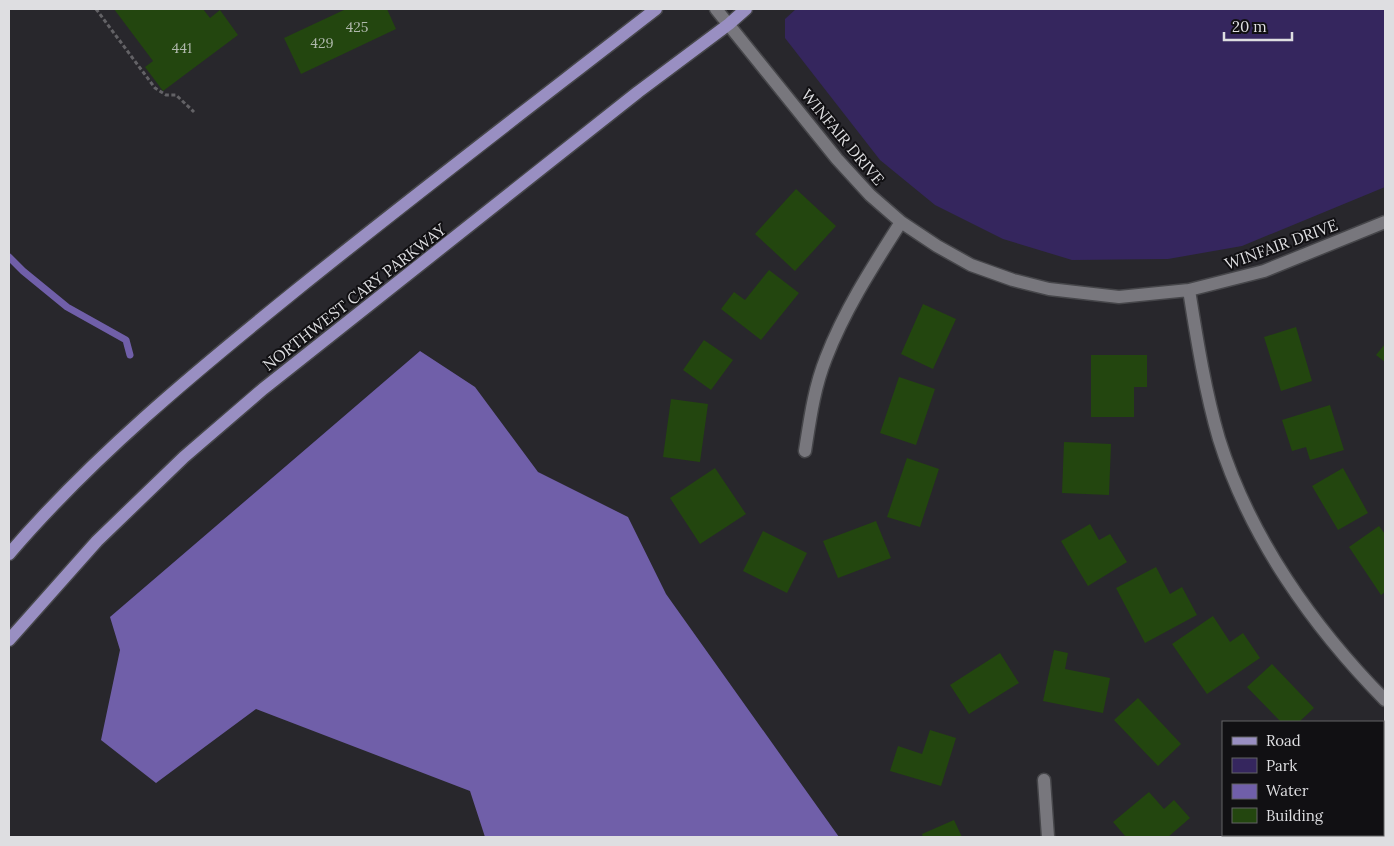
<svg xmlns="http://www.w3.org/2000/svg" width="1394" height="846" font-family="Lora,serif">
<rect width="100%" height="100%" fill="#28272c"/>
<path fill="#35265e" d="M796 9H1385V187L1242 246 1168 259 1072 260 1003 239 935 205 880 160 785 38V19Z"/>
<path fill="#705fa9" d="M420 351 475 387 538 472 628 517 666 594 839 837H485L470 791 256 709 156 783 101 740 120 650 110 617Z"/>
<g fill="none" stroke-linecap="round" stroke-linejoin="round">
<path stroke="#705fa9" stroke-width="7" d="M9 257 23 271 67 307 126 340 130 355"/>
</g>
<path fill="#23460f" d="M114 9H203L210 18 220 10 238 35 163 91 145 67 153 61Z
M346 9H387L396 29 301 74 284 38Z
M796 189 836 226 795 271 755 234Z
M769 270 799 293 761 340 721 309 734 292 745 300Z
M923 304 956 319 933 369 901 354Z
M1296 327 1312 381 1281 391 1264 337Z
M704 340 733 360 711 390 683 370Z
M1385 344V362L1376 355Z
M1091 355H1147V387H1134V417H1091Z
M899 377 935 389 916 445 880 433Z
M671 399 708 404 700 462 663 457Z
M1330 405 1344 450 1310 460 1306 447 1292 451 1282 420Z
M1064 442 1111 444 1109 495 1062 493Z
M907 458 939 469 920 527 887 517Z
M715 468 746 514 700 544 670 498Z
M1343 468 1368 513 1338 530 1312 486Z
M876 521 891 558 838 578 823 541Z
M1090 524 1099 540 1110 534 1127 562 1088 586 1061 541Z
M1379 526 1385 534V592L1381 595 1349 547Z
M763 531 807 553 787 593 743 571Z
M1156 567 1170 594 1182 587 1197 615 1145 643 1116 588Z
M1213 616 1230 642 1243 633 1260 658 1207 694 1172 644Z
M1054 650 1068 653 1065 669 1110 678 1103 713 1043 701Z
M1000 653 1019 683 969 714 950 685Z
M1272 664 1314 708 1299 722H1281L1247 687Z
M1138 698 1181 744 1158 766 1114 720Z
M930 730 956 738 941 786 890 771 898 746 922 754Z
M1383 774 1385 776V837H1372L1369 835H1383Z
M1149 792 1164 809 1174 800 1190 818 1168 837H1126L1113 822Z
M954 820 962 837H923L922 834Z"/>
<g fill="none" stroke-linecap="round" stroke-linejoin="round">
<defs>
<path id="minor" d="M716 9 837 159 870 195 901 222 937 246 971 265 1013 280 1049 289 1119 297 1189 290 1264 271 1385 222
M1189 290C1197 340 1205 391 1219 439 1250 538 1313 627 1385 700
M805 451C810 419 814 388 826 358 845 309 873 266 901 222
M1044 780 1048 837"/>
<path id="major" d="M9 554C92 457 195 372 294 292 413 196 535 103 656 9
M9 640 97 541 184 457 263 389 638 92 729 24 746 9"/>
</defs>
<use href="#minor" stroke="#46464a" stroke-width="15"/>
<use href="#major" stroke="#46464a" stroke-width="15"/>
<path stroke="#636266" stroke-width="3" stroke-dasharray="4 2.5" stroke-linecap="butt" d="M96 9 155 88 166 95H176L194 112"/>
<use href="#minor" stroke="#78777d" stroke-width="12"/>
<use href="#major" stroke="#998fc2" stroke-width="12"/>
</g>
<g text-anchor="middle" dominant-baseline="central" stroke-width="4" stroke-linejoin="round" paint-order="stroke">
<g font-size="14" fill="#afb8ac">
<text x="357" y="27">425</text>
<text x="322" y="43">429</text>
<text x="182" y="48">441</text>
</g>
<g font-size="16" fill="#dedee1" stroke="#111013">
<text transform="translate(843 137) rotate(50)">WINFAIR DRIVE</text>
<text transform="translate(1281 244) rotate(-20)">WINFAIR DRIVE</text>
<text transform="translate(354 297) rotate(-38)">NORTHWEST CARY PARKWAY</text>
</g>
</g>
<rect width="1394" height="846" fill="none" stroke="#dedee1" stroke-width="20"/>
<rect x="1222" y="721" width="162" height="115" fill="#111013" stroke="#636265"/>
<rect x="1232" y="737" width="25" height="8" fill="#998fc2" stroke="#636265"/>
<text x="1266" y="746" font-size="15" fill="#dedee1">Road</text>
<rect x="1232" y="758" width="25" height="15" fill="#35265e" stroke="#636265"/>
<text x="1266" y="771" font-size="15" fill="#dedee1">Park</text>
<rect x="1232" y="784" width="25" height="15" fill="#705fa9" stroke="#636265"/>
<text x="1266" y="796" font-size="15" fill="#dedee1">Water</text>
<rect x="1232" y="808" width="25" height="15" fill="#23460f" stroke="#636265"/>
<text x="1266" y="821" font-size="15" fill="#dedee1">Building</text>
<path d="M1224 32v8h68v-8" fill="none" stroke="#dedee1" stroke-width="2.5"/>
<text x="1232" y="32" font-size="15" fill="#dedee1" stroke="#111013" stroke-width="4" paint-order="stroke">20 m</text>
</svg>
